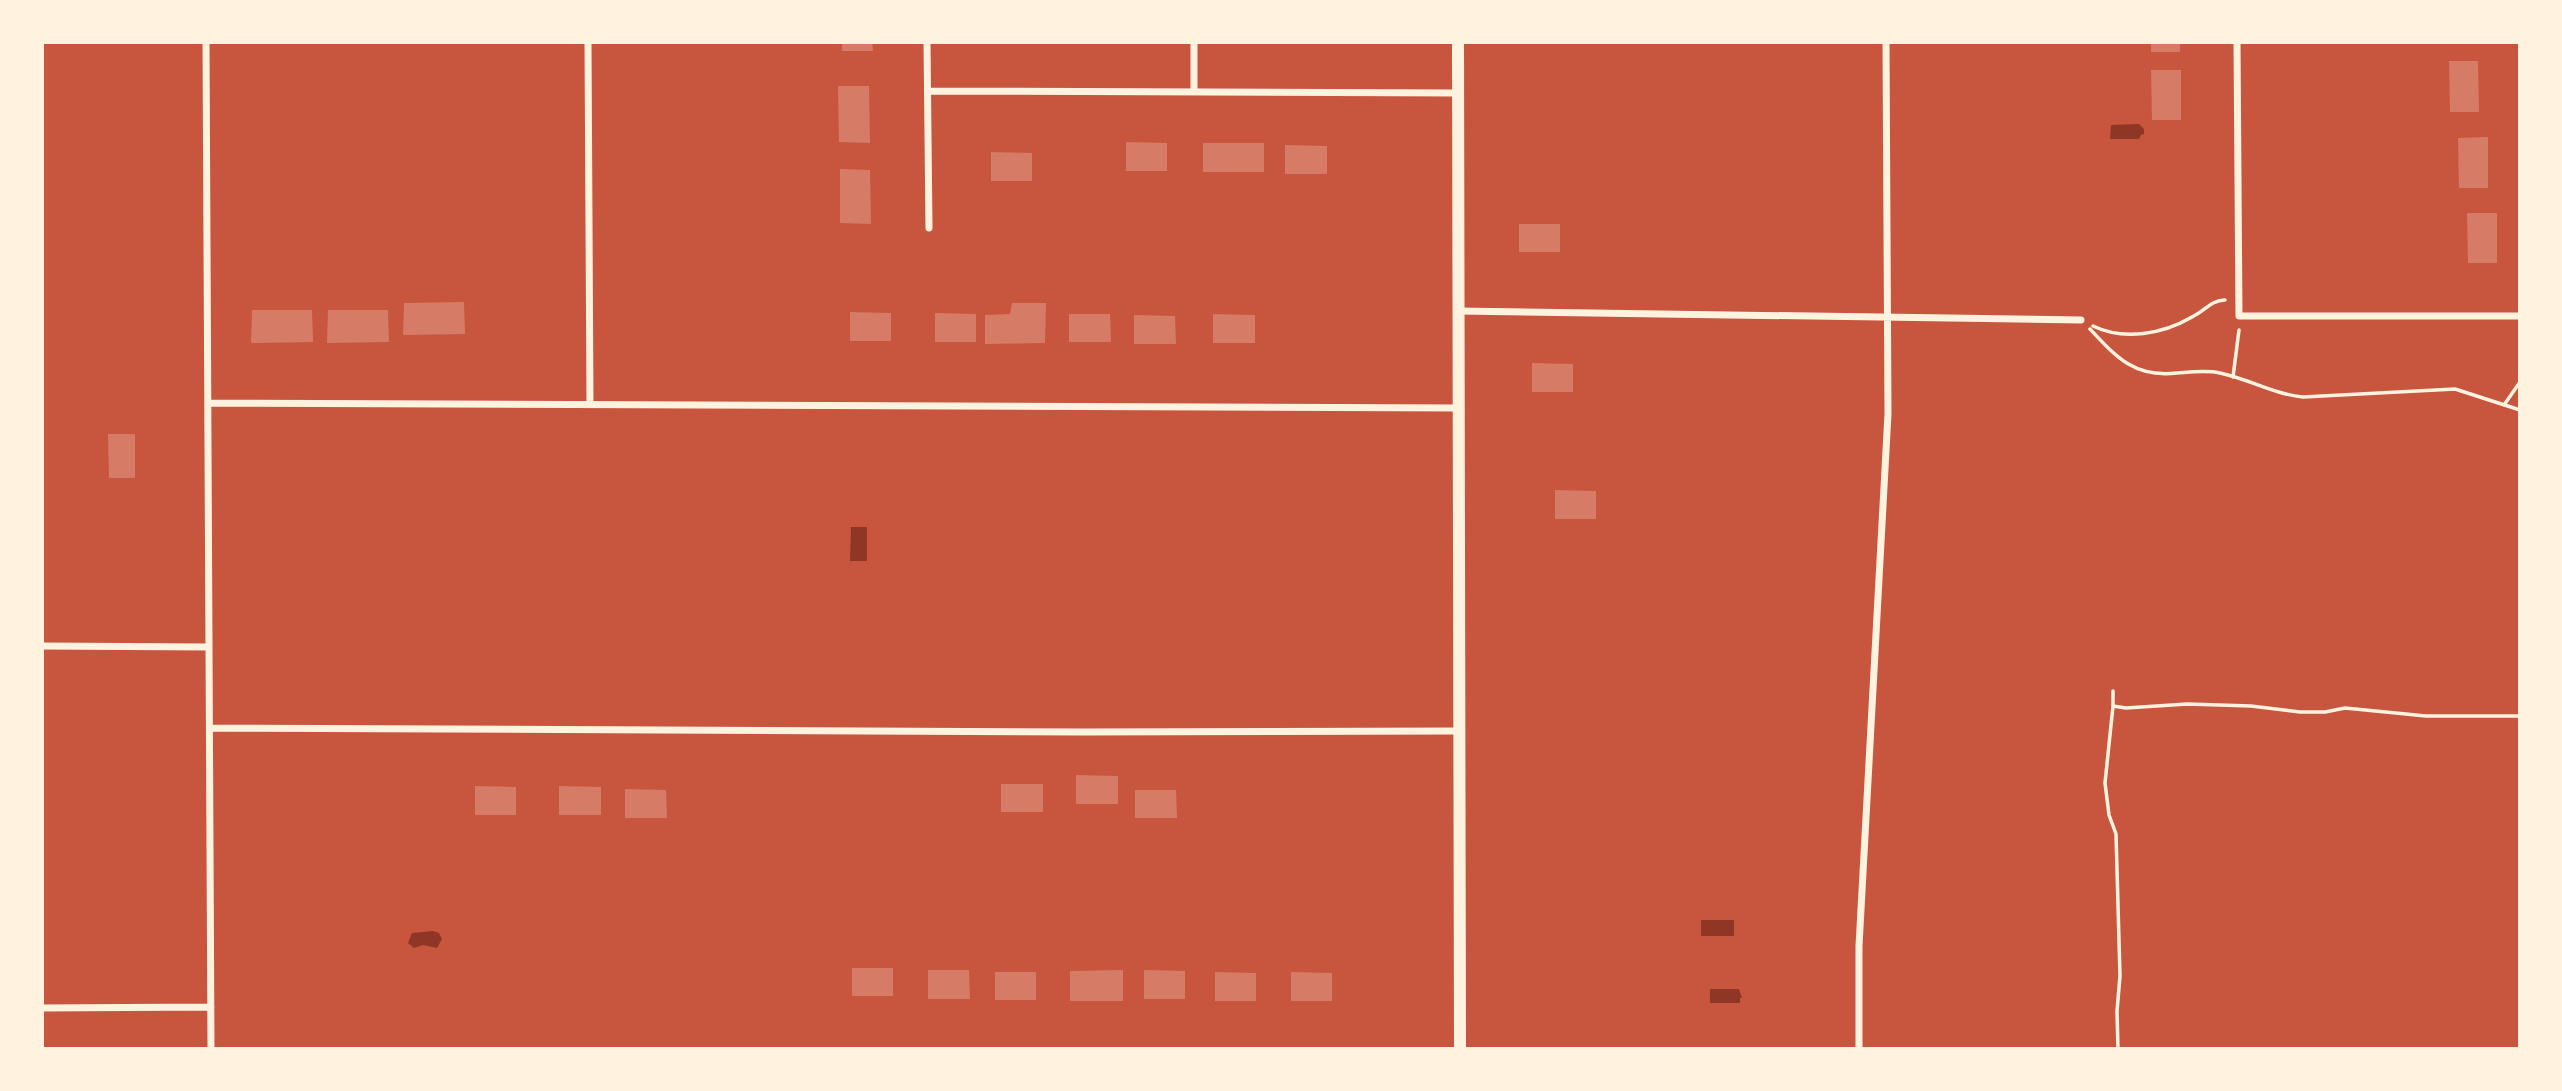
<svg xmlns="http://www.w3.org/2000/svg" width="2562" height="1091" font-family="'PT Sans Narrow',sans-serif">
<rect width="100%" height="100%" fill="#c8553d"/>
<path fill="#8f3625" d="M2139 124 2144 129V134L2141 135 2139 139H2110L2111 125Z
M851 527H867V561H850Z
M1701 920H1734V936H1701Z
M433 931 439 933 442 939 437 948 423 945 414 948 408 943 412 933Z
M1710 989H1739L1742 998H1740V1003H1710Z"/>
<path fill="#d67c66" d="M842 42H872L873 51H842Z
M2151 42H2180V52H2151Z
M2449 61H2478L2479 112H2450Z
M2151 70H2181V120H2152Z
M838 86H869L870 143 839 142Z
M2488 137V188H2459L2458 138Z
M1126 142 1167 143V171H1126Z
M1203 143H1264V172H1203Z
M1285 145 1327 146V174H1285Z
M991 152 1032 153V181H991Z
M840 169 870 170 871 224 840 223Z
M2467 213H2497V263H2468Z
M1519 224H1560V252H1519Z
M464 302 465 334 403 335 404 303Z
M1012 303H1046L1045 343 985 344V315L1010 314Z
M252 310H312L313 342 251 343Z
M328 310H388L389 342 327 343Z
M850 312 891 313V341H850Z
M935 313 976 314V342H935Z
M1069 314H1110L1111 342H1069Z
M1213 314 1255 315V343H1213Z
M1134 315 1175 316 1176 344H1134Z
M1532 363 1573 364V392H1532Z
M108 434H135V478H109Z
M1555 490 1596 491V519H1555Z
M1076 775 1118 776V804H1076Z
M1001 784H1043V812H1001Z
M475 786 516 787V815H475Z
M559 786 601 787V815H559Z
M625 789 666 790 667 818H625Z
M1135 790H1176L1177 818H1135Z
M852 968H893V996H852Z
M928 970H969L970 999H928Z
M1123 970V1001H1070V971Z
M1144 970 1185 971V999H1144Z
M995 972H1036V1000H995Z
M1215 972 1256 973V1001H1215Z
M1291 972 1332 973V1001H1291Z"/>
<g fill="none" stroke-linecap="round" stroke-linejoin="round">
<path stroke="#fff3e0" stroke-width="3.5" d="M2093 326C2124 341 2163 334 2192 317 2205 311 2211 300 2225 300
M2090 329C2117 358 2135 378 2177 373 2191 372 2206 370 2220 373 2249 379 2273 394 2303 397L2455 389 2520 410
M2233 377 2239 330
M2504 405 2520 382
M2113 691V706L2126 708 2187 704 2251 706 2300 712H2325L2345 708 2426 716H2520
M2113 706 2105 783 2109 815 2116 834 2120 976 2117 1011 2118 1049"/>
<path stroke="#fff3e0" stroke-width="7" d="M206 42 211 1049
M588 42 590 403
M927 42 929 228
M1194 42V91
M2237 42 2239 316H2520
M928 91 1458 93
M1458 311 2081 320
M208 403 1459 408
M42 646 209 647
M210 728 1084 732 1459 731
M42 1008 211 1007
M1859 1049V946L1888 414 1886 42"/>
<path stroke="#fff3e0" stroke-width="12" d="M1458 42 1460 1049"/>
</g>
<rect width="2562" height="1091" fill="none" stroke="#fff3e0" stroke-width="88"/>
</svg>
